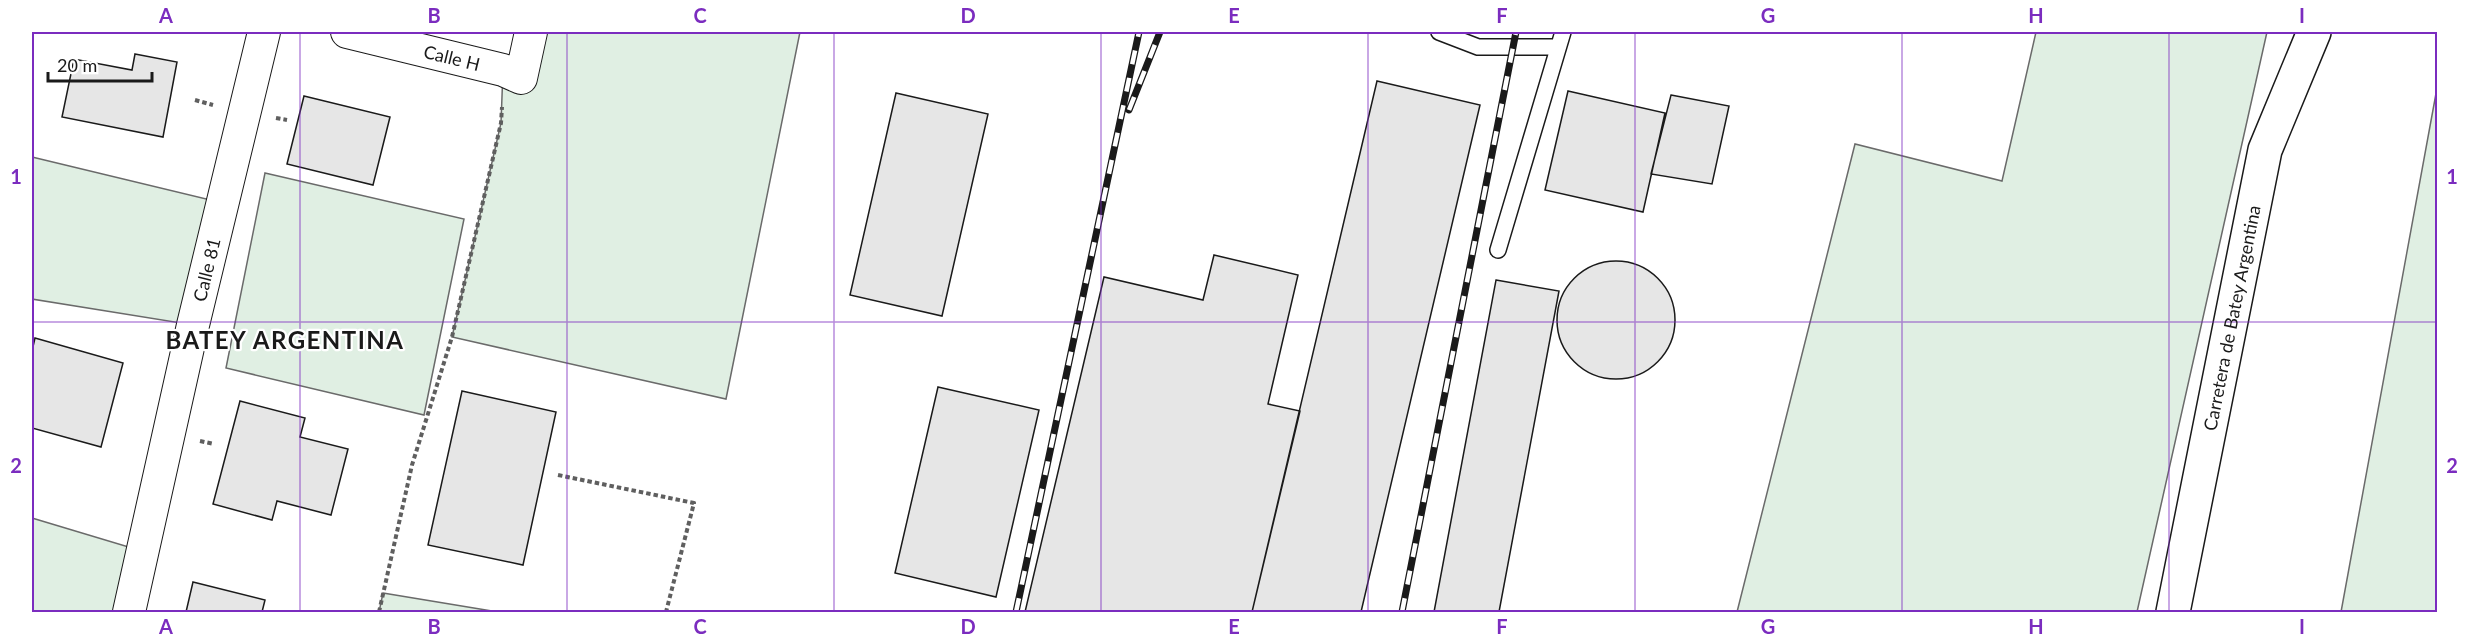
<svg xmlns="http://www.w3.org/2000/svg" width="2469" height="644" font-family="Lato,sans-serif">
<rect width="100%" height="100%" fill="#fff"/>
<path fill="#e0efe3" stroke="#6a6a6a" stroke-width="1.5" d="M531 32H800L726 399 452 337 501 123 503 70Z
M2036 32H2267L2137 612H1737L1855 144 2002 181Z
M2437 88V612H2341Z
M32 157 223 203 193 325 32 299Z
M265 173 464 219 424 415 226 368Z
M32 518 142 551 127 612H32Z
M383 593 498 612H379Z"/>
<path fill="#e6e6e6" stroke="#1a1a1a" stroke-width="1.5" d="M135 54 177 62 163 137 62 117 74 59 132 70Z
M1377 81 1480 105 1361 612H1252Z
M1568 91 1665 113 1643 212 1545 190Z
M896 93 988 114 942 316 850 295Z
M1671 95 1729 106 1712 184 1651 174Z
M304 96 390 117 373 185 287 164Z
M1214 255 1298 275 1268 404 1300 411 1252 612H1025L1104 277 1203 300Z
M1557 320a59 59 0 1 1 118 0a59 59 0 1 1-118 0Z
M1496 280 1559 291 1499 612H1434Z
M35 338 123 363 101 447 32 428V351Z
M938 387 1039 410 996 597 895 573Z
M462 391 556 412 523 565 428 545Z
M240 401 305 418 300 437 348 449 331 515 277 501 272 520 213 504Z
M193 582 265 600 262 612H186Z"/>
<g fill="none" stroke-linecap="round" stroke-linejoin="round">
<defs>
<path id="lane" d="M1439 32 1478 47H1557
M1498 250 1563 32"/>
<g id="street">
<path id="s1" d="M347 32 503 70 521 78 531 32"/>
<path id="s2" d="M129 612 193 325 264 32"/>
</g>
<g id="secondary">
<path id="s3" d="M2173 612 2265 150 2314 32"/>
</g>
</defs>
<use href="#lane" stroke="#1a1a1a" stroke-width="18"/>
<use href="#street" stroke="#1a1a1a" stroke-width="34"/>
<use href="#secondary" stroke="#1a1a1a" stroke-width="36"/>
<path stroke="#5f5f5f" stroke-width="4" stroke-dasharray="4.5 3" stroke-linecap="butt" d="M195 100 213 105
M276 118 287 120
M200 441 214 444
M558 475 694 503 666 612
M379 612 412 465 452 337 501 123 502 107"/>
<use href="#lane" stroke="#fff" stroke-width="15"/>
<use href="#street" stroke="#fff" stroke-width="32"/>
<use href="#secondary" stroke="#fff" stroke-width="33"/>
<defs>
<path id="rail" d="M1129 110 1160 32
M1016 612 1139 32
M1402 612 1516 32"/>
</defs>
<use href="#rail" stroke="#1a1a1a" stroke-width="7"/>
<use href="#rail" stroke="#fff" stroke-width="4.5" stroke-dasharray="14" stroke-linecap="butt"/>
</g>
<path fill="none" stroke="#7b2cbf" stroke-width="1.5" stroke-opacity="0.55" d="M300 32V612M567 32V612M834 32V612M1101 32V612M1368 32V612M1635 32V612M1902 32V612M2169 32V612M32 322H2438"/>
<g text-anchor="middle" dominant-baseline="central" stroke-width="4.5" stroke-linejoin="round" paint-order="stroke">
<g font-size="18" fill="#1a1a1a" stroke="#fff">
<text stroke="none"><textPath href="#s1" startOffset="108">Calle H</textPath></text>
<text stroke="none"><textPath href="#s2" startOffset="351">Calle 81</textPath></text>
<text stroke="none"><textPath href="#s3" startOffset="300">Carretera de Batey Argentina</textPath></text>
</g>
<g font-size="24" font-weight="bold" letter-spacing="1.5" fill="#1a1a1a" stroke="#fff">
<text x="285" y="339">BATEY ARGENTINA</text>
</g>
</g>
<rect width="2469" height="644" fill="none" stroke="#ffffff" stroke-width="66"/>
<path d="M48 72v9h104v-9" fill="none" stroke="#1a1a1a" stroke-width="3"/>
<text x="57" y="72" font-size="18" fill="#1a1a1a" stroke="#ffffff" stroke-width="4.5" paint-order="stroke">20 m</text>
<rect x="33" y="33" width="2403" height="578" fill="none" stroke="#7b2cbf" stroke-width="2"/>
<g font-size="20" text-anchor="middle" font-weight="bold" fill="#7b2cbf">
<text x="166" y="23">A</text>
<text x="434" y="23">B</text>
<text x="700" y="23">C</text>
<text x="968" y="23">D</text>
<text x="1234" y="23">E</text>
<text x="1502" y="23">F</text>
<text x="1768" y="23">G</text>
<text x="2036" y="23">H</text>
<text x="2302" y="23">I</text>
<text x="16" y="184">1</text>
<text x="2452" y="184">1</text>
<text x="16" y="473">2</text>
<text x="2452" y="473">2</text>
<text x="166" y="634">A</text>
<text x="434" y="634">B</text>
<text x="700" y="634">C</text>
<text x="968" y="634">D</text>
<text x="1234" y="634">E</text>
<text x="1502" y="634">F</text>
<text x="1768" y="634">G</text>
<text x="2036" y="634">H</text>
<text x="2302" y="634">I</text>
</g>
</svg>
